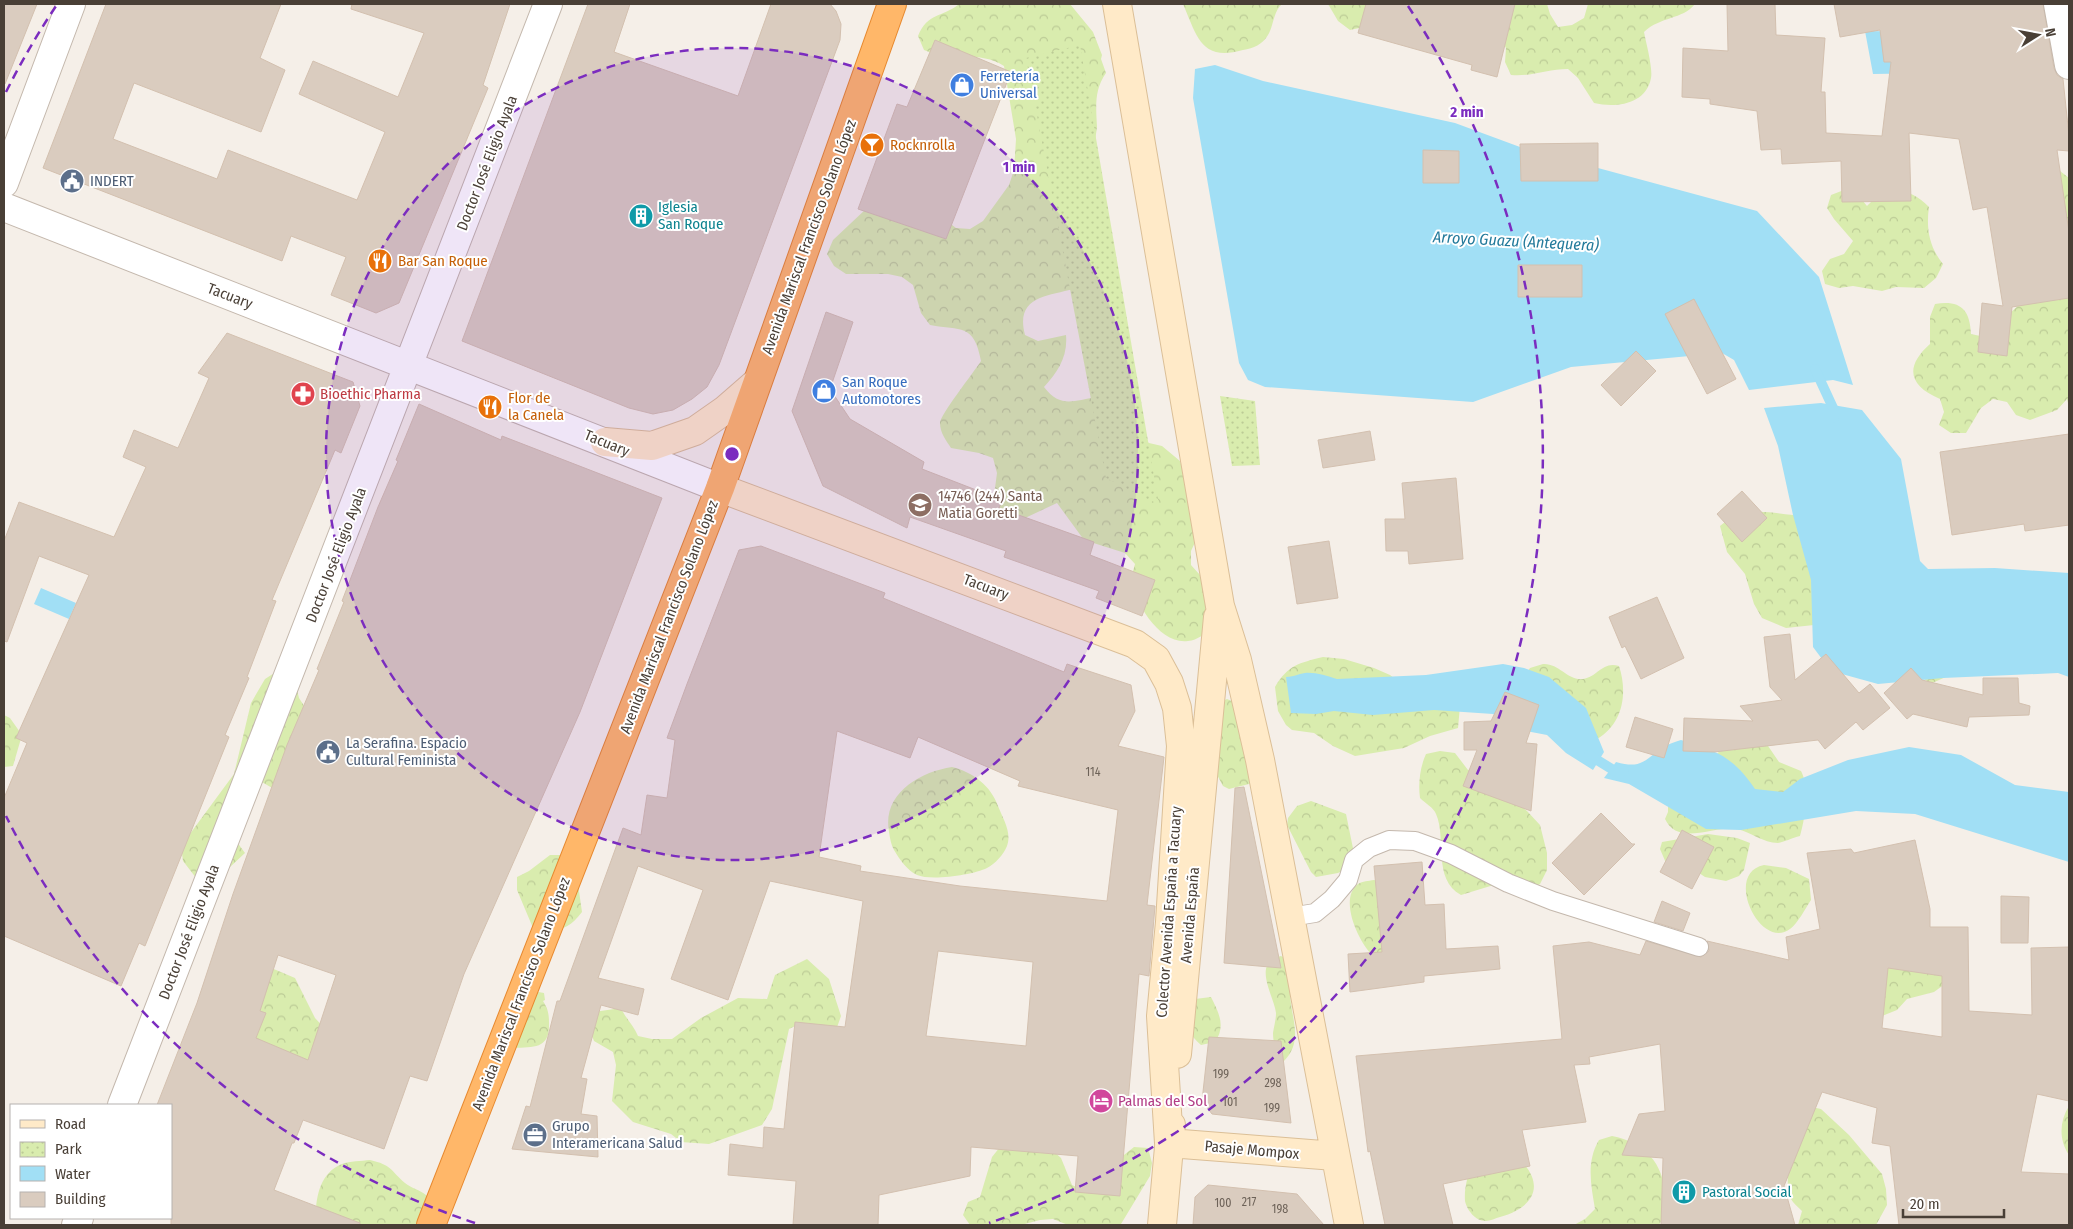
<svg xmlns="http://www.w3.org/2000/svg" width="2073" height="1229" font-family="'Fira Sans Condensed',sans-serif">
<defs>
<pattern id="forest-crowns" width="20" height="18" patternUnits="userSpaceOnUse" patternTransform="scale(1.25)"><rect width="20" height="18" fill="#d9ecae"/><path d="M2 6a3 3 0 1 1 6 0M12 15a3 3 0 1 1 6 0" fill="none" stroke="#bccb96"/></pattern>
<pattern id="park-dots" width="8" height="8" patternUnits="userSpaceOnUse" patternTransform="scale(1.25)"><rect width="8" height="8" fill="#d9ecae"/><path d="M2 2h.1M6 6h.1" fill="none" stroke="#bccb96" stroke-width="1.8" stroke-linecap="round"/></pattern>
</defs>
<rect width="100%" height="100%" fill="#f5efe8"/>
<path fill="url(#forest-crowns)" d="M959 4H1070L1093 32 1102 55 1101 59 1106 73C1094 90 1096 106 1097 127L1074 289C1046 296 1015 297 1025 335L1038 341 1066 335C1068 356 1058 372 1044 387 1060 408 1073 401 1096 397L1125 428 1149 443 1162 446 1180 461 1189 490 1197 538 1191 551V565L1209 585 1211 628C1204 634 1198 640 1188 641 1160 645 1134 603 1132 579 1131 575 1134 569 1135 564L1125 553 1084 540 1057 503 1006 527 993 503 997 473 993 458 979 453 951 448C946 440 940 433 940 423 940 415 974 372 981 361 974 323 961 331 930 325L921 313 913 285 902 277 888 274H846L834 266 827 254 833 240 867 208H930L956 228 970 229 983 221 1009 185 1014 170 1016 139 1004 66C980 50 951 62 924 50L918 36C928 12 942 18 959 4Z
M1183 4H1282C1273 12 1274 25 1268 35 1262 45 1254 48 1243 50 1201 62 1197 36 1183 4Z
M1328 4H1373L1364 27 1350 30 1338 21Z
M1489 4H1547L1550 14 1558 27 1572 25 1584 18 1588 4H1695C1682 20 1661 16 1644 32 1646 43 1653 68 1651 78 1646 105 1615 108 1594 103L1578 78 1568 69C1548 69 1531 77 1511 75L1505 62 1506 48 1492 23Z
M2055 167 2069 178V407L2067 399 2057 410 2030 420 2016 415 2007 402 1993 399 1981 408 1966 433H1951L1939 425 1944 412 1940 399C1909 386 1904 367 1930 344V317L1935 304C1960 300 1970 309 1971 334L1985 337 2025 299Z
M1844 190 1858 195 1867 206C1888 185 1909 187 1929 207 1926 228 1929 247 1943 264L1936 278 1924 288 1896 287 1882 291 1853 286 1839 288 1825 284 1822 271 1830 259 1844 254 1853 241 1834 219 1827 208 1831 195Z
M1805 504 1948 676 1930 684 1884 644 1814 625 1786 628 1762 618 1754 604 1745 574 1727 552 1720 526C1743 506 1765 512 1793 515Z
M1323 657 1344 659 1374 668 1390 675 1402 684 1460 706 1458 728 1430 736 1404 748 1355 756 1333 746 1314 733 1292 730 1286 725 1278 711 1275 687C1288 665 1299 663 1323 657Z
M1543 664C1559 663 1568 681 1583 679 1598 677 1602 661 1619 666 1628 693 1623 724 1597 739L1525 675 1530 668Z
M279 670 293 674 299 698 308 712 274 789 260 781 237 842 245 853 214 882 200 883 183 861 181 846 234 774 251 703 265 679Z
M1227 699 1243 706 1254 779 1249 784 1229 789 1223 786 1216 773 1221 702Z
M4 715 10 718 22 735 13 766 4 767Z
M1731 739 1766 743 1779 762 1801 771C1810 788 1805 818 1800 836 1792 838 1784 842 1778 843 1763 843 1751 832 1737 829 1714 825 1678 847 1665 819L1668 812V775L1716 755Z
M1440 751 1455 753 1468 770 1474 768 1527 811 1540 825 1547 853V870L1540 884 1526 891 1497 884 1461 895C1432 879 1447 839 1436 814 1434 808 1425 803 1420 798 1418 784 1420 767 1426 754Z
M952 767C973 772 991 786 998 806 1003 819 1012 832 1007 846 1004 854 995 864 987 868 973 875 931 881 917 875 907 870 900 860 894 850 891 845 890 838 889 832 882 794 919 772 952 767Z
M1311 801 1346 814 1356 863 1338 873 1316 877 1311 872 1287 825 1288 818 1297 806Z
M1708 834 1737 838 1750 843 1744 870 1739 876 1726 881 1705 877 1693 869 1666 863 1660 849 1662 842Z
M550 855H563L577 877 582 912C566 933 557 930 533 928L517 890V877L529 871Z
M1764 865 1786 868 1809 879 1811 900C1805 909 1798 923 1790 929 1760 951 1723 873 1764 865Z
M1374 880 1395 885V948L1373 956C1359 943 1338 899 1358 884 1363 881 1368 881 1374 880Z
M1281 956 1291 962C1291 973 1290 983 1290 994 1291 1018 1304 1041 1284 1061L1277 1060C1276 1052 1273 1042 1273 1033 1274 1026 1276 1020 1276 1013 1274 996 1251 962 1281 956Z
M807 959 829 979 841 1016 834 1036 801 1023 789 1029 772 1109 762 1125 709 1144 681 1142 671 1134 633 1122 612 1101 616 1065 613 1052 594 1041 589 1028 594 1012 621 1008C626 1019 634 1026 638 1036L652 1039H672L701 1018 738 998 767 999 775 975Z
M1864 962 1944 973 1945 984 1934 992 1907 999 1897 1010 1877 1018Z
M269 967 295 978 315 1018 331 1035 320 1072 237 1030Z
M533 991 544 993 545 1000 543 1001C548 1009 549 1014 549 1023 550 1049 534 1047 514 1048Z
M1211 997C1219 1013 1226 1026 1215 1042L1201 1045C1184 1030 1184 1020 1187 1000Z
M1807 1106 1821 1109 1849 1135 1882 1174 1886 1189 1887 1205 1876 1225H1798L1802 1211C1798 1207 1793 1203 1791 1199 1780 1175 1800 1131 1807 1106Z
M2069 1106V1155C2059 1140 2059 1122 2069 1106Z
M1612 1136C1644 1142 1664 1163 1665 1196 1665 1208 1666 1215 1659 1225H1574L1585 1219 1595 1209C1591 1185 1586 1162 1599 1140Z
M1000 1147 1051 1149 1061 1158 1072 1185 1085 1191 1108 1178 1124 1155 1134 1147 1148 1148 1152 1163 1150 1176 1121 1224 1068 1225 1053 1219 1040 1220 1021 1225H970L963 1215 968 1202 980 1197 992 1157Z
M1517 1157C1546 1183 1536 1207 1500 1217 1496 1218 1490 1221 1486 1221 1475 1221 1467 1210 1465 1201 1464 1188 1468 1175 1472 1163Z
M370 1160C392 1165 390 1170 405 1183 411 1188 420 1190 426 1195 434 1201 443 1216 444 1225H320L316 1221C315 1200 319 1173 342 1164 350 1161 361 1161 370 1160Z"/>
<path fill="url(#park-dots)" d="M1080 45 1159 505 1106 478 1026 58Z
M1220 396 1255 401 1260 465 1232 466Z"/>
<path fill="#a1dff5" d="M1865 31 1931 32 1939 73 1873 74Z
M1215 65 1263 81 1455 123 1520 147 1757 211 1819 277 1853 385 1833 380 1749 390 1734 360 1722 353 1571 367 1473 402 1265 387 1248 380 1239 363 1193 98 1195 69Z
M1821 403 1862 410 1901 459 1920 561 1928 569 1995 568 2069 573V677L2058 673 1943 678 1878 684 1831 671 1813 647 1811 580 1793 515 1778 446 1764 408Z
M41 588 76 603 69 619 34 604Z
M1503 664 1524 668 1549 677 1586 708 1604 752 1593 770 1566 753 1547 735 1526 731 1493 714 1434 710 1373 715 1334 711 1316 714 1291 713 1286 677C1293 677 1298 674 1305 673 1315 672 1327 676 1337 679L1426 675Z
M1681 740C1718 751 1733 757 1755 789L1783 792 1800 779 1848 760 1909 747 1961 755 2015 785 2069 792V862L1915 814 1856 811 1741 830 1706 829 1629 784 1604 778 1616 762C1641 769 1644 761 1662 748 1668 744 1675 742 1681 740Z"/>
<g fill="none" stroke-linecap="round" stroke-linejoin="round">
<path stroke="#a1dff5" stroke-width="10" d="M1815 369 1834 410V418
M1589 755 1615 771H1624"/>
</g>
<path fill="#daccbf" stroke="#d3c0af" fill-rule="evenodd" d="M4 4H37L5 84H4Z
M106 4H281L260 58 285 70 261 132 134 83 113 139 217 179 228 150 357 200 385 132 299 94 313 61 398 97 424 33 351 9 352 4H510L483 85 488 88 399 303 376 313 331 295 346 257 291 236 282 261 43 168Z
M588 4H630L614 52 738 96 771 4H830L836 11 841 24 840 40 719 365 707 387 692 399 673 410 653 414 629 408 462 341Z
M1366 4H1515L1497 77 1471 70 1472 65 1358 33Z
M1727 4H1775L1776 35 1825 38 1821 92H1825L1826 133 1882 136 1891 62H1884L1880 30 1840 37 1834 4H2043L2054 68 2057 75 2063 79 2069 136V151L2057 150 2069 232V298L2012 307 2007 356 1978 352 1982 303 2003 306 1987 207 1973 210 1959 139 1909 133 1911 201 1842 202 1841 161 1782 164 1781 149 1761 150 1757 111 1710 104V99L1682 97 1683 48 1728 51Z
M935 40 1011 72 946 239 858 209 897 104 907 107Z
M1598 143V181H1521L1520 144Z
M1423 150 1459 151V183H1423Z
M1518 265H1582V297H1518Z
M1694 299 1736 379 1707 394 1665 314Z
M826 312 853 322 830 389 850 419 924 462 922 469 1002 500 999 508 1094 542 1090 555 1155 580 1142 616 1096 598 1099 591 1004 557 1006 551 910 517 907 528 823 486 792 411Z
M227 333 353 382 360 406 341 453 335 450 272 600 276 601 247 677 249 678 225 735 229 737 145 946 139 943 121 986 4 936V798L27 743 16 738 89 575 39 556 7 642 4 641V541L19 502 114 537 146 467 123 457 134 430 178 448 209 378 198 373Z
M1636 351 1656 371 1621 406 1601 385Z
M419 404 501 440 502 436 662 498 580 712 464 974 427 1081 410 1076 384 1149 303 1120 294 1143H292L274 1190 360 1223V1225H171V1105H157L197 1003 233 894 287 745 319 670 317 669 344 602 342 601 378 507 398 461 396 460ZM278 955 336 975 308 1060 256 1038 266 1013 260 1011Z
M1370 431 1375 460 1323 468 1318 440Z
M2069 434V525L2025 531 2024 524 1952 535 1940 452Z
M1456 478 1463 559 1409 564 1408 551H1386L1385 519H1405L1402 483Z
M1742 491 1767 518 1742 542 1717 514Z
M1329 541 1338 598 1297 604 1288 547Z
M761 546 885 593 883 598 1064 672 1067 664 1131 685 1135 711 1118 746 1164 757 1147 905 1155 906 1149 976 1139 974 1120 1196 1075 1192 1078 1156 971 1147 970 1176 879 1195 878 1225H793L796 1181 728 1175 730 1144 763 1148 764 1127 784 1129 795 1022 845 1027 863 901 770 881 728 1000 671 979 703 890 638 866 598 978 644 989 638 1015 601 1005 581 1078 587 1079 581 1114 597 1116 598 1157 512 1149 526 1106 530 1107 557 1001H560L623 828 641 835 647 795 667 798 675 740 667 738 687 684 739 550ZM837 731 910 758 918 737 1020 781 1018 786 1118 810 1107 901 960 886 860 871 861 866 819 857ZM938 951 1033 962 1026 1046 926 1036Z
M1657 597 1684 658 1641 679 1625 646 1622 648 1609 617Z
M1790 634 1795 680 1826 654 1859 693 1870 684 1890 708 1863 730 1856 722 1825 749 1818 740 1714 752 1683 751 1684 718 1753 721 1740 706 1782 700 1770 687 1764 637Z
M1911 668 1922 680 1983 695V678H2018L2019 703 2030 706 2029 715 1969 717 1967 727 1913 714 1907 719 1884 693Z
M1505 692 1539 705 1526 743 1537 744 1531 811 1463 786 1477 750H1464V722L1491 721Z
M1635 717 1673 729 1664 758 1626 747Z
M1244 787 1281 968 1224 963 1235 788Z
M1601 813 1632 844H1635L1584 895 1552 863Z
M1682 830 1714 847 1692 889 1660 872Z
M1915 840 1930 909V927H1968L1969 1011 2032 1015 2031 948 2069 947V1101L2037 1094 2021 1172 2069 1174V1225H1899L1890 1146 1872 1143 1877 1108 1822 1092 1784 1186 1795 1225H1661L1663 1158 1622 1155 1639 1114 1665 1111 1660 1044 1589 1057 1590 1064 1574 1065 1586 1122 1522 1130 1530 1166 1443 1184 1453 1225H1385L1370 1151 1368 1152 1356 1056 1562 1039 1553 946 1589 942 1640 955 1646 941 1701 957 1709 951 1707 941 1789 960 1786 937 1820 929 1807 853 1851 849 1854 853ZM1888 968 1942 976V1037L1882 1028Z
M1422 862 1425 905 1444 904 1446 949 1498 946 1500 969 1424 976V982L1350 992 1348 954 1382 952 1374 866Z
M2001 896 2029 897 2028 943H2001Z
M1662 901 1690 913 1683 931 1654 922Z
M1209 1037 1281 1041 1291 1123 1212 1114 1202 1101Z
M1208 1185 1297 1194 1324 1225H1193L1195 1197Z"/>
<g fill="none" stroke-linecap="round" stroke-linejoin="round">
<defs>
<path id="lane" d="M1290 917 1315 913 1332 899 1348 880 1354 860 1369 848 1389 840 1415 841 1451 854 1508 883 1553 901 1699 947"/>
<path id="street" d="M2058 4 2069 65
M4 183 71 4
M4 207 720 488
M122 1105 548 4
M76 1225 79 1218"/>
<path id="secondary" d="M1117 4 1220 606 1237 660 1260 760 1349 1225
M605 442 652 446 695 431 725 410 756 383
M720 488 1135 644 1156 659 1169 683 1177 708 1181 746 1170 922 1161 1016 1169 1143
M1177 1054 1218 617
M1169 1143 1335 1156
M1162 1225 1171 1125"/>
<path id="highway" d="M431 1225 720 488 892 4"/>
</defs>
<use href="#lane" stroke="#c4b8ad" stroke-width="20"/>
<use href="#street" stroke="#c4b8ad" stroke-width="30"/>
<use href="#secondary" stroke="#dbbf97" stroke-width="30"/>
<use href="#highway" stroke="#e7892f" stroke-width="30"/>
<use href="#lane" stroke="#fff" stroke-width="18"/>
<use href="#street" stroke="#fff" stroke-width="28"/>
<use href="#secondary" stroke="#ffeac8" stroke-width="28"/>
<use href="#highway" stroke="#ffb769" stroke-width="28"/>
</g>
<circle cx="732" cy="454" r="406" fill="#7b2cbf" fill-opacity=".12"/>
<g fill="none" stroke="#7b2cbf" stroke-width="2.5" stroke-dasharray="9 6">
<circle cx="732" cy="454" r="406"/>
<path d="M475 1223A811 811 0 0 1 6 816M6 92A811 811 0 0 1 56 6M1408 6A811 811 0 0 1 989 1223"/>
</g>
<defs>
<symbol id="shop-disc" viewBox="-11 -11 22 22"><circle r="9.5" fill="#3f7fe0" stroke="#fff"/><path d="M-5-2.5h2.3a2.7 3.5 0 0 1 5.4 0H5L5.5 6h-11ZM-1.5-2.5h3a1.5 2.3 0 0 0-3 0Z" fill="#fff"/></symbol>
<symbol id="bar-disc" viewBox="-11 -11 22 22"><circle r="9.5" fill="#e8710a" stroke="#fff"/><path d="M-6-5H6L.8 .8V4.5H3.5V6h-7V4.5H-.8V.8Z" fill="#fff"/></symbol>
<symbol id="civic-disc" viewBox="-11 -11 22 22"><circle r="9.5" fill="#5c6f8a" stroke="#fff"/><path d="M-.6-6.5H3V-4.5H.6V-3L4-1V1h2V6H-6V1h2V-1L-.6-3ZM-1.2 2.5V6h2.4V2.5Z" fill="#fff"/></symbol>
<symbol id="building-disc" viewBox="-11 -11 22 22"><circle r="9.5" fill="#0f9aa8" stroke="#fff"/><path d="M-4-6H4V6H1V3H-1V6H-4ZM-2.5-4.3h1.7v1.8h-1.7ZM.8-4.3h1.7v1.8H.8ZM-2.5-1h1.7V.8h-1.7ZM.8-1h1.7V.8H.8Z" fill="#fff"/></symbol>
<symbol id="restaurant-disc" viewBox="-11 -11 22 22"><circle r="9.5" fill="#e8710a" stroke="#fff"/><path d="M-5-6h1v4h1v-4h1v4h1v-4h1v5L-1.5 .5V6h-2V.5L-5-1ZM5-6V6H3V1.5H1.5Q1.5-4 5-6Z" fill="#fff"/></symbol>
<symbol id="pharmacy-disc" viewBox="-11 -11 22 22"><circle r="9.5" fill="#e0444e" stroke="#fff"/><path d="M-2-6h4v4h4v4h-4v4h-4v-4h-4v-4h4Z" fill="#fff"/></symbol>
<symbol id="school-disc" viewBox="-11 -11 22 22"><circle r="9.5" fill="#8d6e63" stroke="#fff"/><path d="M0-5L7-2L0 1L-7-2ZM-4 1L0 2.5L4 1V4Q0 6-4 4Z" fill="#fff"/></symbol>
<symbol id="hotel-disc" viewBox="-11 -11 22 22"><circle r="9.5" fill="#d1479c" stroke="#fff"/><path d="M-6-4.5h1.5V1H6V5H4.5V3h-9V5H-6ZM-4 0a1.8 1.8 0 1 1 3.6 0ZM.5 0V-2.5h3Q6-2.5 6 0Z" fill="#fff"/></symbol>
<symbol id="office-disc" viewBox="-11 -11 22 22"><circle r="9.5" fill="#5c6f8a" stroke="#fff"/><path d="M-6-3h4V-5.5h4V-3h4V5H-6ZM-1-4.5V-3h2v-1.5ZM-6 0V1H6V0Z" fill="#fff"/></symbol>
</defs>
<g fill-rule="evenodd">
<use href="#shop-disc" x="948" y="71" width="28" height="28"/>
<use href="#bar-disc" x="858" y="131" width="28" height="28"/>
<use href="#civic-disc" x="58" y="167" width="28" height="28"/>
<use href="#building-disc" x="627" y="202" width="28" height="28"/>
<use href="#restaurant-disc" x="366" y="247" width="28" height="28"/>
<use href="#shop-disc" x="810" y="377" width="28" height="28"/>
<use href="#pharmacy-disc" x="289" y="380" width="28" height="28"/>
<use href="#restaurant-disc" x="476" y="393" width="28" height="28"/>
<use href="#school-disc" x="906" y="491" width="28" height="28"/>
<use href="#civic-disc" x="314" y="738" width="28" height="28"/>
<use href="#hotel-disc" x="1087" y="1087" width="28" height="28"/>
<use href="#office-disc" x="521" y="1121" width="28" height="28"/>
<use href="#building-disc" x="1670" y="1178" width="28" height="28"/>
</g>
<g text-anchor="middle" dominant-baseline="central" stroke-width="4" stroke-linejoin="round" paint-order="stroke">
<g font-size="12" fill="#6d6258">
<text x="1093" y="772">114</text>
<text x="1221" y="1074">199</text>
<text x="1273" y="1083">298</text>
<text x="1230" y="1102">101</text>
<text x="1272" y="1108">199</text>
<text x="1249" y="1202">217</text>
<text x="1223" y="1203">100</text>
<text x="1280" y="1209">198</text>
</g>
<g font-size="15" fill="#366cbe" stroke="#fff" text-anchor="start">
<text x="980" y="76">Ferretería<tspan x="980" dy="17">Universal</tspan></text>
<text x="842" y="382">San Roque<tspan x="842" dy="17">Automotores</tspan></text>
</g>
<g font-size="15" fill="#c56008" stroke="#fff" text-anchor="start">
<text x="890" y="145">Rocknrolla</text>
<text x="398" y="261">Bar San Roque</text>
<text x="508" y="398">Flor de<tspan x="508" dy="17">la Canela</tspan></text>
</g>
<g font-size="15" fill="#493f36" stroke="#fff">
<text transform="translate(487 163) rotate(-69)">Doctor José Eligio Ayala</text>
<text transform="translate(809 237) rotate(-70)">Avenida Mariscal Francisco Solano López</text>
<text transform="translate(230 296) rotate(21)">Tacuary</text>
<text transform="translate(607 443) rotate(22)">Tacuary</text>
<text transform="translate(336 555) rotate(-69)">Doctor José Eligio Ayala</text>
<text transform="translate(986 587) rotate(21)">Tacuary</text>
<text transform="translate(669 617) rotate(-69)">Avenida Mariscal Francisco Solano López</text>
<text transform="translate(1169 912) rotate(-86)">Colector Avenida España a Tacuary</text>
<text transform="translate(1190 915) rotate(-85)">Avenida España</text>
<text transform="translate(189 932) rotate(-69)">Doctor José Eligio Ayala</text>
<text transform="translate(521 994) rotate(-69)">Avenida Mariscal Francisco Solano López</text>
<text transform="translate(1252 1150) rotate(5)">Pasaje Mompox</text>
</g>
<g font-size="15" fill="#4e5e75" stroke="#fff" text-anchor="start">
<text x="90" y="181">INDERT</text>
<text x="346" y="743">La Serafina. Espacio<tspan x="346" dy="17">Cultural Feminista</tspan></text>
<text x="552" y="1126">Grupo<tspan x="552" dy="17">Interamericana Salud</tspan></text>
</g>
<g font-size="15" fill="#0d838f" stroke="#fff" text-anchor="start">
<text x="658" y="207">Iglesia<tspan x="658" dy="17">San Roque</tspan></text>
<text x="1702" y="1192">Pastoral Social</text>
</g>
<g font-size="15" fill="#be3a42" stroke="#fff" text-anchor="start">
<text x="320" y="394">Bioethic Pharma</text>
</g>
<g font-size="15" fill="#785e54" stroke="#fff" text-anchor="start">
<text x="938" y="496">14746 (244) Santa<tspan x="938" dy="17">Matia Goretti</tspan></text>
</g>
<g font-size="15" fill="#b23c85" stroke="#fff" text-anchor="start">
<text x="1118" y="1101">Palmas del Sol</text>
</g>
<g font-size="16" font-style="italic" fill="#237a9b" stroke="#fff">
<text transform="translate(1516 241) rotate(3)">Arroyo Guazu (Antequera)</text>
</g>
</g>
<circle cx="732" cy="454" r="8" fill="#7b2cbf" stroke="#fff" stroke-width="2.5"/>
<g font-size="15" text-anchor="middle" font-weight="bold" fill="#7b2cbf" stroke="#fff" stroke-width="4" stroke-linejoin="round" paint-order="stroke">
<text x="1467" y="117">2 min</text>
<text x="1019" y="172">1 min</text>
</g>
<rect width="2073" height="1229" fill="none" stroke="#493f36" stroke-width="10"/>
<rect x="10" y="1104" width="162" height="115" fill="#ffffff" stroke="#b6b2af"/>
<rect x="20" y="1120" width="25" height="8" fill="#ffeac8" stroke="#b6b2af"/>
<text x="55" y="1129" font-size="15" fill="#493f36">Road</text>
<rect x="20" y="1142" width="25" height="15" fill="url(#park-dots)" stroke="#b6b2af"/>
<text x="55" y="1154" font-size="15" fill="#493f36">Park</text>
<rect x="20" y="1166" width="25" height="15" fill="#a1dff5" stroke="#b6b2af"/>
<text x="55" y="1179" font-size="15" fill="#493f36">Water</text>
<rect x="20" y="1192" width="25" height="15" fill="#daccbf" stroke="#b6b2af"/>
<text x="55" y="1204" font-size="15" fill="#493f36">Building</text>
<g transform="translate(2038 35) rotate(79)" stroke="#ffffff" stroke-width="4" paint-order="stroke">
<path d="M0-4L9 19L0 12L-9 19Z" fill="#493f36"/>
<text y="-8" font-size="14" font-weight="bold" text-anchor="middle" fill="#493f36">N</text>
</g>
<path d="M1903 1209v8h101v-8" fill="none" stroke="#493f36" stroke-width="2.5"/>
<text x="1910" y="1209" font-size="15" fill="#493f36" stroke="#ffffff" stroke-width="4" paint-order="stroke">20 m</text>
</svg>
